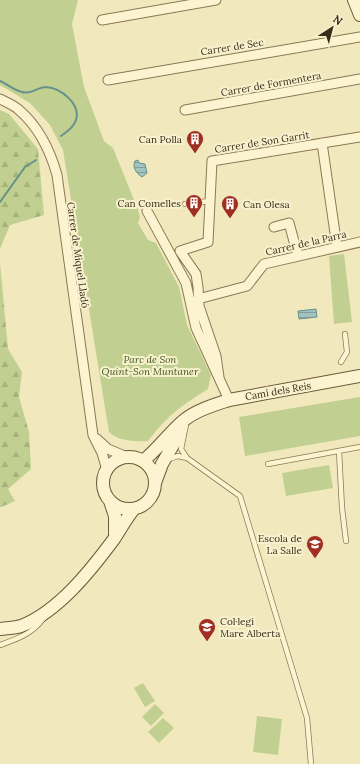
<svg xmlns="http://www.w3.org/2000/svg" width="360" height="764" font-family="Lora,serif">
<defs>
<pattern id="forest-firs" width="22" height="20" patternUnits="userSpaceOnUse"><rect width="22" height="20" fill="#c1d090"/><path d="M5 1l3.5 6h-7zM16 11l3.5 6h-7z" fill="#a7b37c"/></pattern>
<pattern id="water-rules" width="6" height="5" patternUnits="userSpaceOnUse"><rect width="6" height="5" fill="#a1c2bd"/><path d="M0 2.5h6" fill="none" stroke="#849e99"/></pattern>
</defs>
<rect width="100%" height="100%" fill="#f1e8bd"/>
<path fill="#c1d090" d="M0 0H78L72 24 84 87 104 141 113 148 138 210 140 217 138 223 148 240 156 243 179 287 187 325 211 375 208 389C181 406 168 415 148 441 135 442 118 441 109 432L63 150 50 125 30 103 0 85Z
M344 254 352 322 334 324 329 256Z
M360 397V436L245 456 239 417Z
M329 465 333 488 286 496 282 473Z
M143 683 155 701 145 707 134 688Z
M155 704 164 713 151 726 142 717Z
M257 716 282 719 278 755 253 752Z
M163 718 174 728 159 743 148 732Z"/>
<path fill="url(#forest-firs)" d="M0 110 9 114 38 149 44 215 10 225 0 249Z
M0 263 8 349 22 372 19 397 29 432 31 469 8 489 15 501 1 507H0Z"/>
<path fill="url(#water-rules)" stroke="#68918c" d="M138 160 139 163 145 164 147 173 142 177C136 173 132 167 135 161Z
M316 309 317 317 299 319 298 311Z"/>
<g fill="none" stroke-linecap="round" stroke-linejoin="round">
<path stroke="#68918c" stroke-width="2" d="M0 81C7 84 15 91 22 92 32 95 37 87 46 87 61 88 81 104 76 120 74 127 67 132 61 136
M0 202 25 167 36 160"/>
<defs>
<path id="lane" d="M185 204 210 201
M341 362 347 352 345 334
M186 425 181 449 187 458
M339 451 342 508 346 541
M169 459 178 456 187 458 240 496 307 718 311 764
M268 464 360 447
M0 645C17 639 32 634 43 619"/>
<path id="street" d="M102 20 216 0
M108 80 360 37
M0 99C6 102 14 105 19 110 39 127 50 150 57 175L93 435 102 453 107 470
M185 110 360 79
M322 143 337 247
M147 211 186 283 196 328 229 400
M274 227 289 223 298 256
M198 299 247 286 264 264 360 242
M219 377 216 356 199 306 198 287 196 274 180 251 208 242 212 161 360 137
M97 439 108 449 127 457"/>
<path id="secondary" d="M354 0 360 15
M103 483a26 26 0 1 1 52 0a26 26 0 1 1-52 0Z
M143 461C158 449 169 433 183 421 196 410 214 405 229 400L360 376
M155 483 162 464 180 433
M110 501 115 516V535
M0 629C7 628 15 628 21 626 58 612 91 570 114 539 121 529 126 518 134 509"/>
</defs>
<use href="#lane" stroke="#8b7855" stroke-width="6"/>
<use href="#street" stroke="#8b7855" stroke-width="11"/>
<use href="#secondary" stroke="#6c5938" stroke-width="14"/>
<use href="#lane" stroke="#fcf4d1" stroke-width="4.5"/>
<use href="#street" stroke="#fcf4d1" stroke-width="9"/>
<use href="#secondary" stroke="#fcf4d1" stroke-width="12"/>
</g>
<defs>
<symbol id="building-pin" viewBox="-11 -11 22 30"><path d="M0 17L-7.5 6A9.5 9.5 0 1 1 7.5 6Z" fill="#9f2f20" stroke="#f8f1cd"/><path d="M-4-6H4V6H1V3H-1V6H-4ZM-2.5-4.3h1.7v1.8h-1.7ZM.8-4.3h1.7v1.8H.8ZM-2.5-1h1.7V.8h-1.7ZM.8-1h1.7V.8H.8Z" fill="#fff"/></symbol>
<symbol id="school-pin" viewBox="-11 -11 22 30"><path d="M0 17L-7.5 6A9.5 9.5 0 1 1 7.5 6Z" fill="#9f2f20" stroke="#f8f1cd"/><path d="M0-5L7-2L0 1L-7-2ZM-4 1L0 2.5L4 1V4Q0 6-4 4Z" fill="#fff"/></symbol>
</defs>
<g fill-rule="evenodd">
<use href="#building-pin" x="185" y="129" width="20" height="27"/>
<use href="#building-pin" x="184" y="193" width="20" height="27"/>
<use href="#building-pin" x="220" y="194" width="20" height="27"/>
<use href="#school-pin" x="305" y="534" width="20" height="27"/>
<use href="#school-pin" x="197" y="617" width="20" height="27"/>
</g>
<g text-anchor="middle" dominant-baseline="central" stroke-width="4" stroke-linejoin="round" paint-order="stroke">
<g font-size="10" fill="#392d1b" stroke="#f8f1cd">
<text transform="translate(232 47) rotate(-9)">Carrer de Sec</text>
<text transform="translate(271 84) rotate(-10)">Carrer de Formentera</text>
<text transform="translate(262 142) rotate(-9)">Carrer de Son Garrit</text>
<text transform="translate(306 243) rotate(-13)">Carrer de la Parra</text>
<text transform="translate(78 255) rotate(82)">Carrer de Miquel Lladó</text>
<text transform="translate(278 391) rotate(-10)">Camí dels Reis</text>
</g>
<g font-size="10" fill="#392d1b" stroke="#f8f1cd" text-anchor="end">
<text x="182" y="139">Can Polla</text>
<text x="181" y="203">Can Comelles</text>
<text x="243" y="204" text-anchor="start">Can Olesa</text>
<text x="302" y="538">Escola de<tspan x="302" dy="12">La Salle</tspan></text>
<text x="220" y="621" text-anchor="start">Col·legi<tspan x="220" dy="12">Mare Alberta</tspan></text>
</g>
<g font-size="10" font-style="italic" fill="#425720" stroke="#f8f1cd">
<text x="150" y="359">Parc de Son<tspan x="150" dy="12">Quint-Son Muntaner</tspan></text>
</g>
</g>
<g transform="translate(332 28) rotate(36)" stroke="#f8f1cd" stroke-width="3" paint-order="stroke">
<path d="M0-3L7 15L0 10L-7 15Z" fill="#392d1b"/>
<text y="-6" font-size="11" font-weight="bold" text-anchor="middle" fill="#392d1b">N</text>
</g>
</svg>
